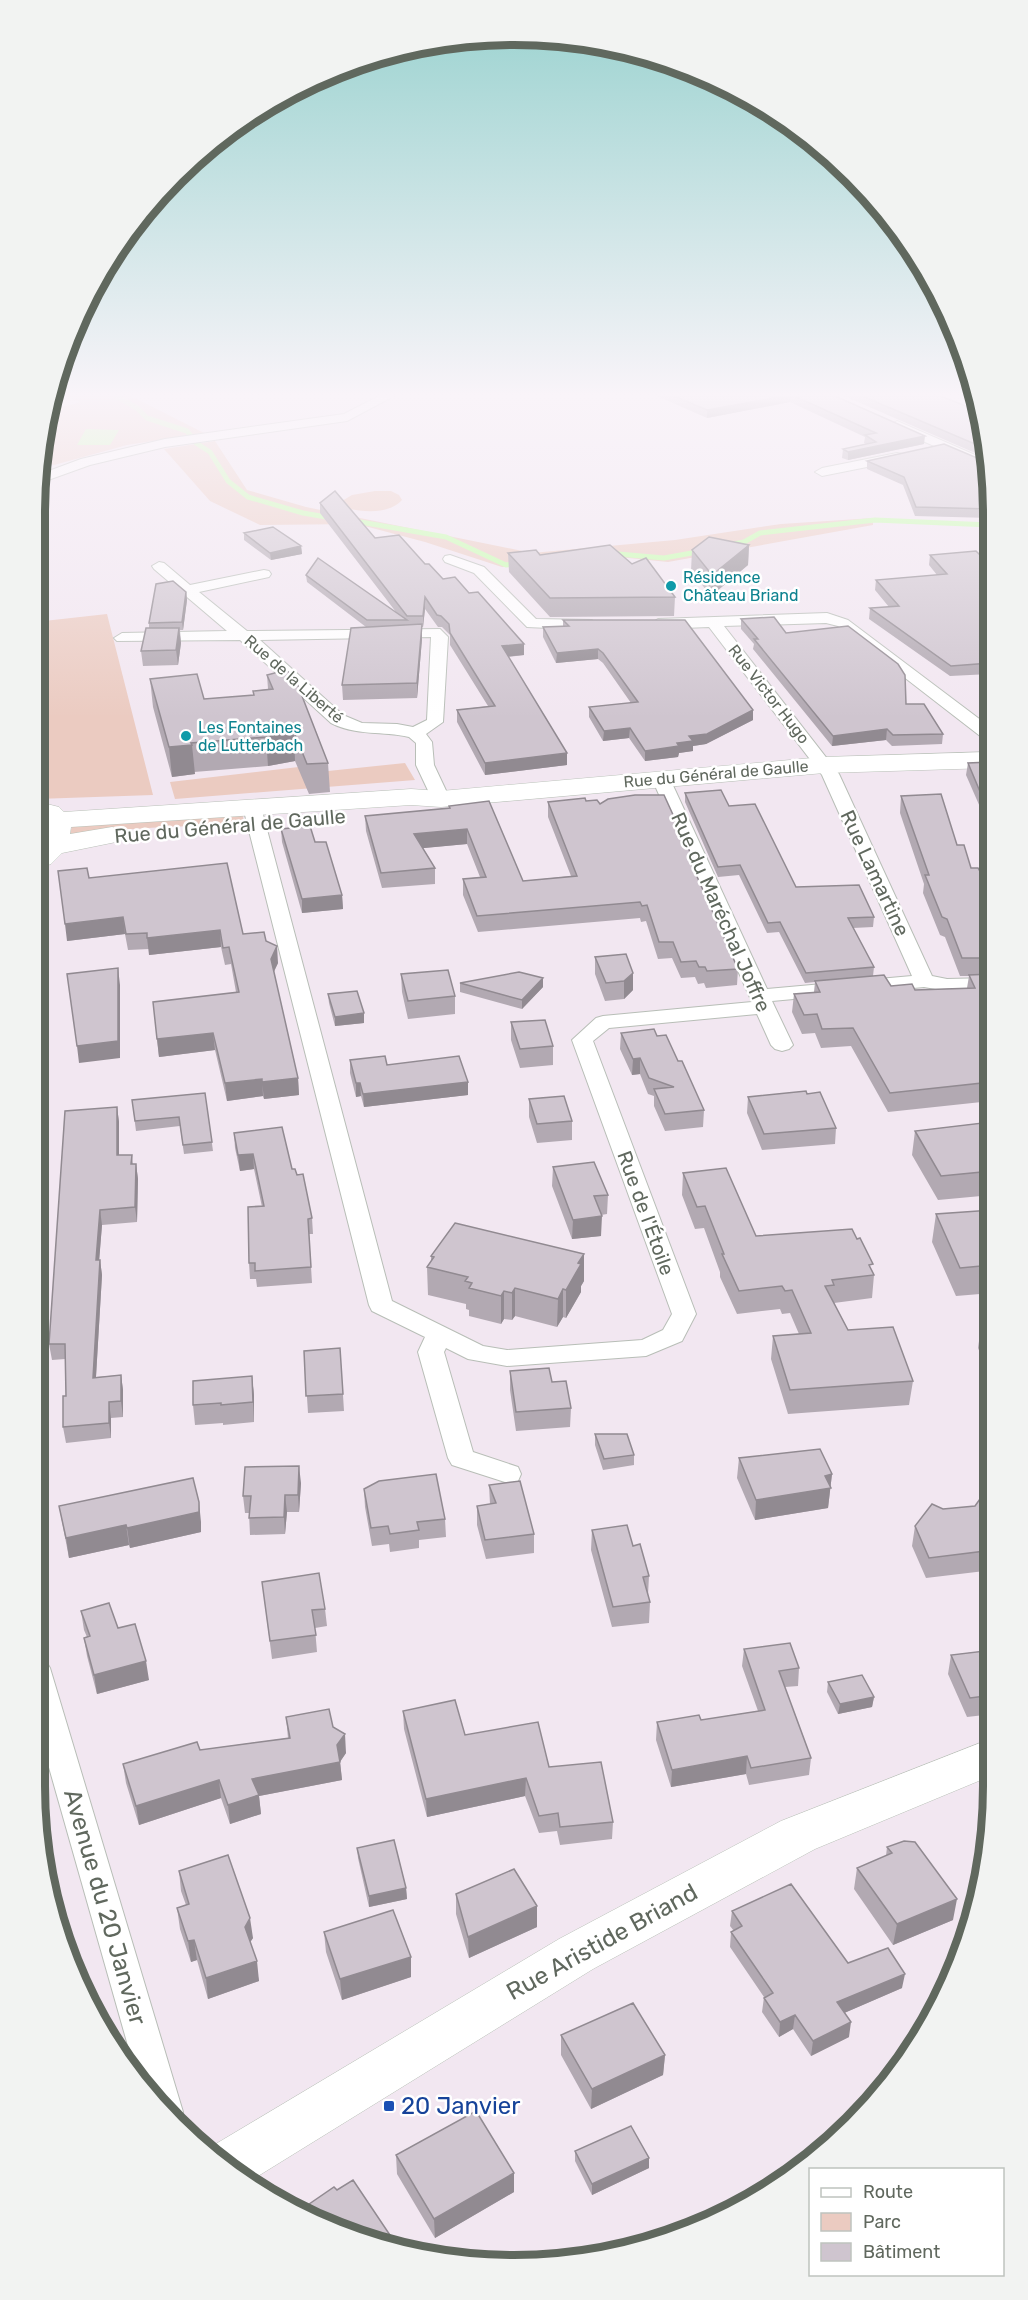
<svg xmlns="http://www.w3.org/2000/svg" width="1028" height="2300" font-family="Rubik,sans-serif">
<rect width="100%" height="100%" fill="#f2e7f1"/>
<path fill="#ebcbc1" d="M64 396H131L204 433 127 445 54 465 40 461 47 411 81 402Z
M215 441 247 490 306 507 532 553 675 540 781 524 873 518V525L668 562 609 556 502 567 425 542 357 524 260 525 210 501 164 449Z
M375 491H391L399 495 402 500C389 514 366 512 349 509L342 501 352 495Z
M107 614 153 795 37 799C39 740 48 680 35 622Z
M405 763 415 780 175 799 170 782 324 764 328 771Z
M242 813 245 825C187 827 125 825 68 839L73 824Z"/>
<path fill="#c4ffa9" d="M86 429 119 430 110 445H77Z"/>
<g fill="none" stroke-linecap="round" stroke-linejoin="round">
<path stroke="#c4ffa9" stroke-width="5" d="M116 396 137 408 147 418 187 431 196 443 210 452 228 481 248 497 303 513 332 518
M349 520 446 537 506 565 519 563
M728 545 744 542 760 533 875 520 990 525
M607 553 664 558 703 551"/>
<defs>
<path id="minor" d="M379 396H394L347 421 165 447 90 465 37 484 38 475 81 459 165 439 344 414Z
M897 421 989 461V470L893 428 891 425Z
M897 453 902 454 903 457 902 460 822 476 815 472 822 468Z
M450 555 484 567 536 619 592 620 600 625 592 630 527 627 474 573 445 562 443 559 445 556Z
M159 562 164 563 190 585 264 570 269 571 271 574 269 577 199 592 247 631 440 629 448 637 443 722 426 734 432 742 434 765 450 799 447 803H435L432 799 416 765V743L409 737C383 731 356 736 331 723L240 640 117 641 114 638 122 633 227 631 154 569 152 566ZM431 637 427 720 413 727 397 724 362 723 343 715 260 640Z
M827 613 848 620 990 727V740L984 739 838 626 826 623 724 626 839 774 932 976 947 979 991 978V990L947 991 924 987 772 1001 793 1045 789 1049 782 1051 775 1049 771 1045 757 1014 609 1028 593 1041 696 1314 682 1341 646 1356 507 1366 468 1359 446 1348 444 1352 473 1452 518 1467 521 1474 518 1481 508 1483 452 1465 448 1458 418 1352 425 1337 372 1311 369 1305 243 807 246 803H258L261 807 392 1301 483 1346 507 1350 642 1340 663 1330 672 1314 572 1040 596 1018 603 1016 752 1002 652 779 655 775H667L670 779 767 989 912 976 822 775 709 627 658 629 650 624 658 619Z
M35 1657 45 1660 50 1668 183 2112 178 2122 153 2102 138 2081 35 1718Z"/>
<path id="secondary" d="M990 752V768L824 773 441 807 411 805 71 827 70 834 112 827 121 829 125 835 121 841 62 853 51 864 35 870V850L42 840 45 822 35 817V801L59 807 64 812 411 789 441 791 824 757Z
M993 1738V1775L815 1849 593 1969 250 2181 209 2148 559 1939 781 1821Z"/>
</defs>
<use href="#minor" stroke="#b8beb7" stroke-width="2"/>
<use href="#secondary" stroke="#b9c1b8" stroke-width="1"/>
<use href="#minor" fill="#fff" fill-rule="evenodd"/>
<use href="#secondary" fill="#fff" fill-rule="evenodd"/>
</g>
<path fill="#b2a9b2" d="M657 396H835L924 444 848 460 842 458 843 449 866 444 864 443 865 437 790 402 707 418Z
M844 396H940L979 411 989 451V459Z
M867 461 989 463 990 518 915 516 903 485 867 469Z
M320 503 375 538 425 564 443 579 469 593 524 644V655L508 657 567 753V765L485 775 457 722V710L488 706 450 645V635L442 627H438L425 609 423 627H422V639L417 698 343 700 342 685 366 627 307 582 306 575 396 612 320 513Z
M244 533 301 546 302 554 271 560 244 540Z
M749 545 748 565 711 596 691 571 692 550Z
M508 553 540 555 632 564 675 597 674 616 550 617 509 572Z
M930 555 990 565V674L950 676 869 619 870 608 889 607 875 590 876 580 937 575 929 565Z
M186 592 187 600 183 630H180L181 643 178 665 143 666 141 651 149 628V623Z
M741 619 786 633 906 704 943 734 942 744 892 746 886 740 832 746 753 649 754 644 741 629Z
M563 620 753 710V720L706 744 693 746V751L679 753 678 757 645 761 629 738 603 741 589 717V707L631 703 603 663 598 659 556 663 543 637V627L563 626Z
M267 675 328 763 330 792 309 794 295 761 268 766 194 772 195 774 172 777 153 707 150 679 204 699 253 695V691L268 689Z
M990 762V807H980L966 775 968 763Z
M685 793 729 806 796 887 874 917 873 927 853 928 874 967 873 976 891 986 915 990 967 988 969 976H960L945 937 940 935 923 893 924 884 900 813 901 796 957 845 989 897H991V1101L888 1112 851 1046 821 1048 815 1033 802 1034 792 1012 794 994 814 992 815 982 805 983 779 932 767 933 739 875 718 877 685 802Z
M586 801 600 804 695 863V871L738 969 737 985 706 988 704 983 698 984 695 977 681 978 672 958 658 959 646 921 641 922 640 918 478 932 463 895V879L480 877 467 844 423 848 435 868V884L382 888 366 831 365 816 449 808V806L523 881 571 876 548 817V802Z
M281 829 315 842 342 895 343 909 302 913 282 842Z
M89 878 243 934 266 941 278 963 274 972 298 1078 299 1095 264 1099 263 1096 227 1101 215 1050 159 1057 157 1039 236 992 231 964 225 965 221 947 149 955V949L128 950 125 934 67 941Z
M626 954 633 990 624 999 605 1001 595 974V957Z
M401 974 455 996V1014L408 1019 402 992Z
M543 978V987L522 1009 460 992V983Z
M328 994 364 1013V1023L335 1026 329 1003Z
M511 1022 553 1046V1065L520 1068 511 1040Z
M621 1033 657 1036 678 1061 704 1110 703 1127 665 1131 654 1106V1096L648 1094 640 1074 632 1075 620 1049Z
M350 1060 387 1065 468 1082V1095L364 1107 361 1096 356 1097 350 1073Z
M205 1093 213 1151 184 1154 180 1126 136 1131 132 1100Z
M807 1094 836 1128 835 1144 762 1150 747 1113 748 1097Z
M529 1099 572 1121V1140L537 1143 529 1117Z
M117 1107 119 1122V1155H132L133 1164H136L138 1179 137 1222 102 1225 99 1260H100L102 1275 96 1377 121 1375 123 1390V1417L111 1418V1438L66 1443 63 1427 66 1396 65 1359 52 1360 49 1344Z
M991 1122 992 1195 938 1200 912 1155 915 1131Z
M234 1133 292 1169 297 1175 312 1218 313 1234H309L312 1283 257 1287 256 1279H250L249 1263 262 1207 254 1169 240 1171 235 1148Z
M553 1167 608 1195 607 1214 601 1215V1236L572 1239 552 1186Z
M683 1173 756 1236 872 1270 874 1275 872 1298 834 1303 848 1330 913 1381 909 1405 788 1414 771 1359 773 1336 799 1334 790 1313 782 1314 780 1309 737 1314 720 1277V1272L704 1228 695 1229 682 1195Z
M992 1210V1293L956 1296 932 1242 936 1214Z
M431 1256 584 1281 581 1286V1292L566 1318 563 1317 557 1327 515 1316 512 1320 504 1319 501 1324 469 1316V1310L466 1309V1304L428 1295 427 1267 431 1261Z
M992 1319V1408L984 1390 987 1370 978 1348 982 1320Z
M340 1348 344 1411 308 1413 304 1351Z
M510 1371 552 1382 571 1408 570 1427 516 1431 510 1390Z
M252 1376 254 1396V1422L223 1425V1423L195 1425 193 1405Z
M595 1434 634 1455V1465L603 1470 595 1445Z
M739 1458 832 1474 828 1508 755 1520 737 1478Z
M301 1483 299 1512H287L285 1534 250 1535 249 1513H245L243 1496Z
M489 1485 534 1534V1553L486 1559 477 1525V1506L490 1504Z
M364 1489 445 1519 446 1537 419 1540V1548L390 1552 389 1544 372 1546 365 1507Z
M993 1505V1570L926 1578 912 1546 915 1526 943 1509Z
M59 1506 201 1522V1532L130 1548 129 1545 69 1558Z
M592 1530 633 1546 649 1576 648 1595 650 1602 649 1623 612 1627 591 1550Z
M262 1582 325 1609 327 1626 315 1628 317 1652 272 1659Z
M81 1611 118 1628 149 1680 97 1694 87 1656 84 1638 87 1637 84 1630Z
M744 1649 799 1668 798 1686 785 1687 811 1758 809 1775 749 1785 746 1774 671 1787 656 1740 657 1722 701 1720 758 1711 742 1666Z
M993 1650V1714L967 1717 948 1674 951 1655Z
M828 1682 874 1697 872 1707 838 1714 827 1692Z
M403 1711 549 1767 613 1822 612 1839 560 1845 557 1831 539 1833 525 1796 427 1817 404 1729Z
M286 1717 333 1727 346 1753 340 1761 342 1780 259 1796 261 1814 230 1824 221 1798 139 1825 126 1783 123 1764 200 1750 288 1738Z
M985 1810H991L987 1856 981 1829Z
M887 1847 953 1920 893 1945 854 1889 857 1868 886 1856Z
M357 1848 406 1888 407 1899 369 1907 358 1858Z
M179 1871 253 1938 250 1942 259 1981 208 1999 197 1960 191 1962 180 1929 177 1908 186 1905 181 1891Z
M456 1894 537 1927 469 1958 456 1914Z
M732 1911 848 1963 902 1988 844 2013 849 2037 811 2056 793 2029 779 2037 762 2012 764 1997 730 1947 731 1932 734 1931 730 1926Z
M324 1932 411 1957V1977L342 2000 326 1952Z
M561 2035 665 2055 663 2075 591 2109 561 2055Z
M575 2151 649 2168 592 2195 575 2161Z
M396 2155 514 2192 435 2238 397 2174Z"/>
<path fill="#918a91" d="M785 396H791L790 402 707 418V410Z
M925 436 924 444 848 460V452Z
M749 545 748 565 711 596 712 575Z
M301 546 302 554 271 560 270 553Z
M186 592 187 600 183 630 182 622Z
M425 597V609L423 627V616Z
M422 624V639L417 698V683Z
M179 628 181 643 178 665 176 650Z
M524 644V655L502 657V646Z
M598 649V659L556 663 557 653Z
M753 710V720L706 744 693 746V751L679 753 678 757 645 761V751L689 736Z
M630 728 629 738 603 741 604 731Z
M887 729 886 740 832 746 833 736Z
M294 732 295 761 268 766 266 737Z
M192 745 195 774 172 777 169 747Z
M567 753V765L485 775V763Z
M467 829V844L414 849V834Z
M342 895 343 909 302 913V899Z
M123 917 125 934 67 941 65 924Z
M220 930 221 947 149 955 147 938Z
M277 946 278 963 272 975 271 959Z
M118 968 120 985V1058L79 1063 77 1046Z
M633 973V990L624 999V981Z
M543 978V987L522 1009V1000Z
M364 1013V1023L335 1026V1017Z
M213 1033 215 1050 159 1057 157 1039Z
M640 1058V1074L632 1075 633 1059Z
M298 1078 299 1095 264 1099 262 1082Z
M262 1079 263 1096 227 1101 225 1083Z
M468 1082V1095L364 1107 363 1094Z
M356 1083H360L361 1096 356 1097Z
M117 1107 119 1122V1170L117 1155Z
M253 1154 254 1169 240 1171 238 1155Z
M136 1164 138 1179 137 1222 135 1207Z
M100 1210 102 1225 98 1275 96 1260Z
M602 1216 601 1236 572 1239 573 1220Z
M584 1254V1281L581 1286V1292L566 1318V1290L578 1263Z
M100 1260 102 1275 95 1393 93 1378Z
M515 1288V1316L512 1320V1293Z
M563 1289V1317L557 1327 558 1299Z
M504 1291V1319L501 1324V1296Z
M121 1375 123 1390V1417L121 1401Z
M252 1376 254 1396V1422L253 1402Z
M109 1402 111 1418V1438L109 1423Z
M299 1466 301 1483 299 1512 298 1495Z
M832 1474 828 1508 755 1520 756 1500 825 1476Z
M285 1495 287 1512 285 1534 284 1517Z
M199 1502 201 1522V1532L130 1548 127 1528Z
M126 1525 129 1545 69 1558 66 1538Z
M146 1661 149 1680 97 1694 94 1675Z
M874 1697 872 1707 838 1714 840 1704Z
M345 1734 346 1753 340 1762 342 1780 259 1796 261 1814 230 1824 228 1805 252 1779 337 1745Z
M747 1756 746 1774 671 1787 672 1770Z
M526 1778 525 1796 427 1817 426 1799Z
M219 1780 221 1798 139 1825 136 1806Z
M406 1888 407 1899 369 1907V1896Z
M957 1899 953 1920 893 1945 897 1924Z
M537 1906V1927L469 1958 468 1937Z
M250 1918 253 1938 247 1947 245 1927Z
M194 1940 197 1960 191 1962 188 1941Z
M411 1957V1977L342 2000 340 1979Z
M257 1961 259 1981 208 1999 206 1978Z
M905 1974 902 1988 835 2017 837 2002Z
M795 2015 793 2029 779 2037 780 2022Z
M851 2022 849 2037 811 2056 813 2041Z
M665 2055 663 2075 591 2109 592 2089Z
M649 2158V2168L592 2195V2184Z
M514 2173V2192L435 2238 434 2219Z"/>
<path fill="#cfc5cf" stroke="#918a91" stroke-width="1.5" d="M674 396H785L707 410Z
M794 396H835L925 436 848 452 843 449 876 442 865 435 876 433Z
M862 396H940L979 411 989 450Z
M944 444 989 463 990 509 916 507 904 477 867 461Z
M335 491 375 538 399 535 425 564H429L443 579 455 577 469 593 478 592 524 644 502 646 567 753 485 763 457 710 495 706 450 633 449 624 441 616 437 615 425 597 423 616H407L320 503Z
M273 527 301 546 270 553 244 533Z
M709 537 749 545 712 575 692 550Z
M610 545 632 564 646 558 675 597 550 598 508 553 536 550 540 555Z
M976 551 990 565V663L951 666 870 608 899 606 876 580 947 574 930 555Z
M318 558 407 620H367L306 575Z
M173 581 186 592 182 622 149 623 156 584Z
M774 617 786 633 848 626 898 664 905 675 906 704H924L943 734 893 735 887 729 833 736 754 639H758L741 619Z
M563 620H685L753 710 707 734 689 736 693 741 677 743 679 746 645 751 630 728 604 731 589 707 638 702 603 653 598 649 557 653 543 627 569 626Z
M422 624 417 683 342 685 351 628Z
M146 628H179L176 650 141 651Z
M286 670 295 678 328 763 307 764 294 732 266 737 191 743 192 745 169 747 150 679 197 674 204 699 254 695 253 691 273 689 267 675Z
M990 762V794H981L968 763Z
M721 790 729 806 755 804 796 887 859 885 874 917 848 918 874 967 806 973 780 922 768 923 740 865 718 867 685 793Z
M941 794 957 845H964L971 868H978L982 875 989 897H991V958H962L947 919 942 917 925 875H929L901 796Z
M635 795H664L695 863H691L738 969 707 971 705 967H699L696 961 681 962 673 942H659L647 905 642 906 640 902 477 916 463 879 486 877 467 829 414 834 435 868 381 873 365 816 450 808 449 806 489 801 523 881 577 876 548 802 585 798 586 801 597 800 600 804 608 799Z
M310 826 315 842H326L342 895 302 899 281 829Z
M227 863 243 934 264 932 266 941 277 946 271 959 298 1078 262 1082V1079L225 1083 213 1033 157 1039 153 1002 239 992 229 947 223 948 220 930 147 938V933L126 934 123 917 65 924 58 871 87 868 89 878Z
M626 954 633 973 624 981 606 983 595 957Z
M118 968V1041L77 1046 67 974Z
M448 970 455 996 408 1001 401 974Z
M519 972 543 978 522 1000 460 983Z
M991 974V1082L890 1093 853 1028 822 1029 817 1014 804 1015 794 994 820 992 815 981 884 975 891 986 912 984 915 990 975 988 969 975Z
M357 991 364 1013 335 1017 328 994Z
M545 1020 553 1046 520 1049 511 1022Z
M654 1029 657 1036 666 1035 678 1061H682L704 1110 665 1114 654 1089 674 1087 649 1078 640 1058 633 1059 621 1033Z
M385 1056 387 1065 459 1056 468 1082 363 1094 360 1083H356L350 1060Z
M806 1091 807 1094 820 1092 836 1128 764 1134 748 1097Z
M205 1093 212 1142 183 1145 179 1117 135 1121 132 1100Z
M564 1096 572 1121 537 1124 529 1099Z
M117 1107V1155H132L131 1164H136L135 1207 100 1210 96 1260H100L93 1378 121 1375V1401L109 1402V1423L63 1427V1396H66L65 1344H49L65 1111Z
M991 1122 992 1171 941 1176 915 1131Z
M282 1127 292 1169H295L297 1175 303 1174 312 1218 308 1219 311 1267 255 1271V1263H249L248 1207 264 1206 253 1154 238 1155 234 1133Z
M594 1162 608 1195 594 1196 602 1216 573 1220 553 1167Z
M726 1168 756 1236 852 1229 857 1239 860 1238 873 1264 869 1265 874 1275 832 1280 834 1285 825 1286 848 1330 893 1327 913 1381 790 1390 773 1336 811 1333 792 1290 785 1291 782 1286 739 1291 722 1254H724L705 1206 697 1207 683 1173Z
M992 1210V1265L960 1268 936 1214Z
M455 1223 584 1254 578 1263 581 1264 566 1290 563 1289 558 1299 515 1288 512 1293 504 1291 501 1296 469 1288 472 1283 465 1281 468 1277 427 1267 434 1257 431 1256Z
M992 1319V1342L982 1320Z
M340 1348 343 1394 306 1396 304 1351Z
M989 1361H992V1368Z
M549 1368 552 1382 566 1381 571 1408 516 1412 510 1371Z
M252 1376 253 1402 221 1405V1403L193 1405V1381Z
M595 1434H627L634 1455 604 1459Z
M820 1449 832 1474 825 1476 831 1488 756 1500 739 1458Z
M299 1466 298 1495H285L284 1517 249 1518 251 1496H243L245 1467Z
M436 1474 445 1519 417 1522 419 1530 390 1534 388 1526 371 1528 364 1489 379 1481Z
M193 1478 199 1502V1512L127 1528 126 1525 66 1538 59 1506Z
M520 1481 534 1534 485 1540 477 1506 496 1503 489 1485Z
M980 1499 993 1505V1550L929 1558 915 1526 932 1504 943 1509 975 1506Z
M627 1525 633 1546 640 1544 649 1576 643 1577 650 1602 613 1607 592 1530Z
M319 1573 325 1609 312 1610 316 1635 270 1641 262 1582Z
M109 1603 118 1628 135 1624 146 1661 94 1675 84 1638 90 1636 81 1611Z
M790 1643 799 1668 779 1671 811 1758 751 1768 747 1756 672 1770 657 1722 699 1715 701 1720 765 1710 744 1649Z
M993 1650V1695L970 1698 951 1655Z
M862 1675 874 1697 840 1704 828 1682Z
M455 1700 465 1735 538 1722 549 1767 601 1762 613 1822 560 1827 558 1813 539 1816 526 1778 426 1799 403 1711Z
M329 1709 333 1727 345 1734 337 1745 340 1762 252 1779 259 1795 228 1805 219 1780 136 1806 123 1764 197 1742 200 1750 290 1738 286 1717Z
M985 1810H991L989 1831Z
M394 1840 406 1888 369 1896 357 1848Z
M904 1841 915 1842 957 1899 897 1924 857 1868 892 1853 887 1847Z
M228 1855 250 1918 245 1927 257 1961 206 1978 194 1940 188 1941 177 1908 189 1904 179 1871Z
M514 1869 537 1906 468 1937 456 1894Z
M791 1884 848 1963 888 1948 905 1974 837 2002 851 2022 813 2041 795 2015 780 2022 764 1998 773 1993 731 1932 742 1926 732 1911Z
M393 1910 411 1957 340 1979 324 1932Z
M633 2003 665 2055 592 2089 561 2035Z
M476 2111 514 2173 434 2219 396 2155Z
M631 2126 649 2158 592 2184 575 2151Z
M353 2180 398 2247 299 2211 334 2187 337 2190Z"/>
<linearGradient id="sky" x2="0" y2="1"><stop stop-color="#99d2cf"/><stop offset="0.55" stop-color="#f9f4f9"/><stop offset="1" stop-color="#f9f4f9" stop-opacity="0"/></linearGradient>
<rect width="1028" height="718" fill="url(#sky)"/>
<g fill="#0f9aa8" stroke="#fff" stroke-width="2">
<circle cx="671" cy="586" r="6"/>
<circle cx="186" cy="736" r="6"/>
</g>
<rect fill="#1a4fb4" stroke="#fff" stroke-width="2" x="383" y="2100" width="12" height="12" rx="3"/>
<g text-anchor="middle" dominant-baseline="central" stroke-width="5" stroke-linejoin="round" paint-order="stroke">
<g font-size="16" fill="#0d838f" stroke="#fff" text-anchor="start">
<text x="683" y="577">Résidence<tspan x="683" dy="18">Château Briand</tspan></text>
<text x="198" y="727">Les Fontaines<tspan x="198" dy="18">de Lutterbach</tspan></text>
</g>
<g font-size="16" fill="#60685e" stroke="#fff">
<text transform="translate(294 679) rotate(41)">Rue de la Liberté</text>
<text transform="translate(769 694) rotate(52)">Rue Victor Hugo</text>
<text transform="translate(716 774) rotate(-5)">Rue du Général de Gaulle</text>
</g>
<g font-size="20" fill="#60685e" stroke="#fff">
<text transform="translate(230 826) rotate(-5)">Rue du Général de Gaulle</text>
<text transform="translate(875 873) rotate(65)">Rue Lamartine</text>
<text transform="translate(721 912) rotate(66)">Rue du Maréchal Joffre</text>
<text transform="translate(646 1213) rotate(70)">Rue de l'Étoile</text>
</g>
<g font-size="24" fill="#60685e" stroke="#fff">
<text transform="translate(105 1907) rotate(74)">Avenue du 20 Janvier</text>
<text transform="translate(602 1942) rotate(-29)">Rue Aristide Briand</text>
</g>
<g font-size="24" fill="#164399" stroke="#fff" text-anchor="start">
<text x="401" y="2106">20 Janvier</text>
</g>
</g>
<path d="M0 0H1028V2300H0ZM514 45H514A469 469 0 0 1 983 514V1786A469 469 0 0 1 514 2255H514A469 469 0 0 1 45 1786V514A469 469 0 0 1 514 45Z" fill="#f2f3f2" fill-rule="evenodd"/>
<path fill="none" stroke="#60685e" stroke-width="8" d="M514 45H514A469 469 0 0 1 983 514V1786A469 469 0 0 1 514 2255H514A469 469 0 0 1 45 1786V514A469 469 0 0 1 514 45Z"/>
<rect x="809" y="2168" width="195" height="108" fill="#ffffff" stroke="#bfc3bf" stroke-width="1.5"/>
<rect x="821" y="2188" width="30" height="9" fill="#ffffff" stroke="#bfc3bf" stroke-width="1.5"/>
<text x="863" y="2198" font-size="18" fill="#60685e">Route</text>
<rect x="821" y="2213" width="30" height="18" fill="#ebcbc1" stroke="#bfc3bf" stroke-width="1.5"/>
<text x="863" y="2228" font-size="18" fill="#60685e">Parc</text>
<rect x="821" y="2243" width="30" height="18" fill="#cfc5cf" stroke="#bfc3bf" stroke-width="1.5"/>
<text x="863" y="2258" font-size="18" fill="#60685e">Bâtiment</text>
</svg>
